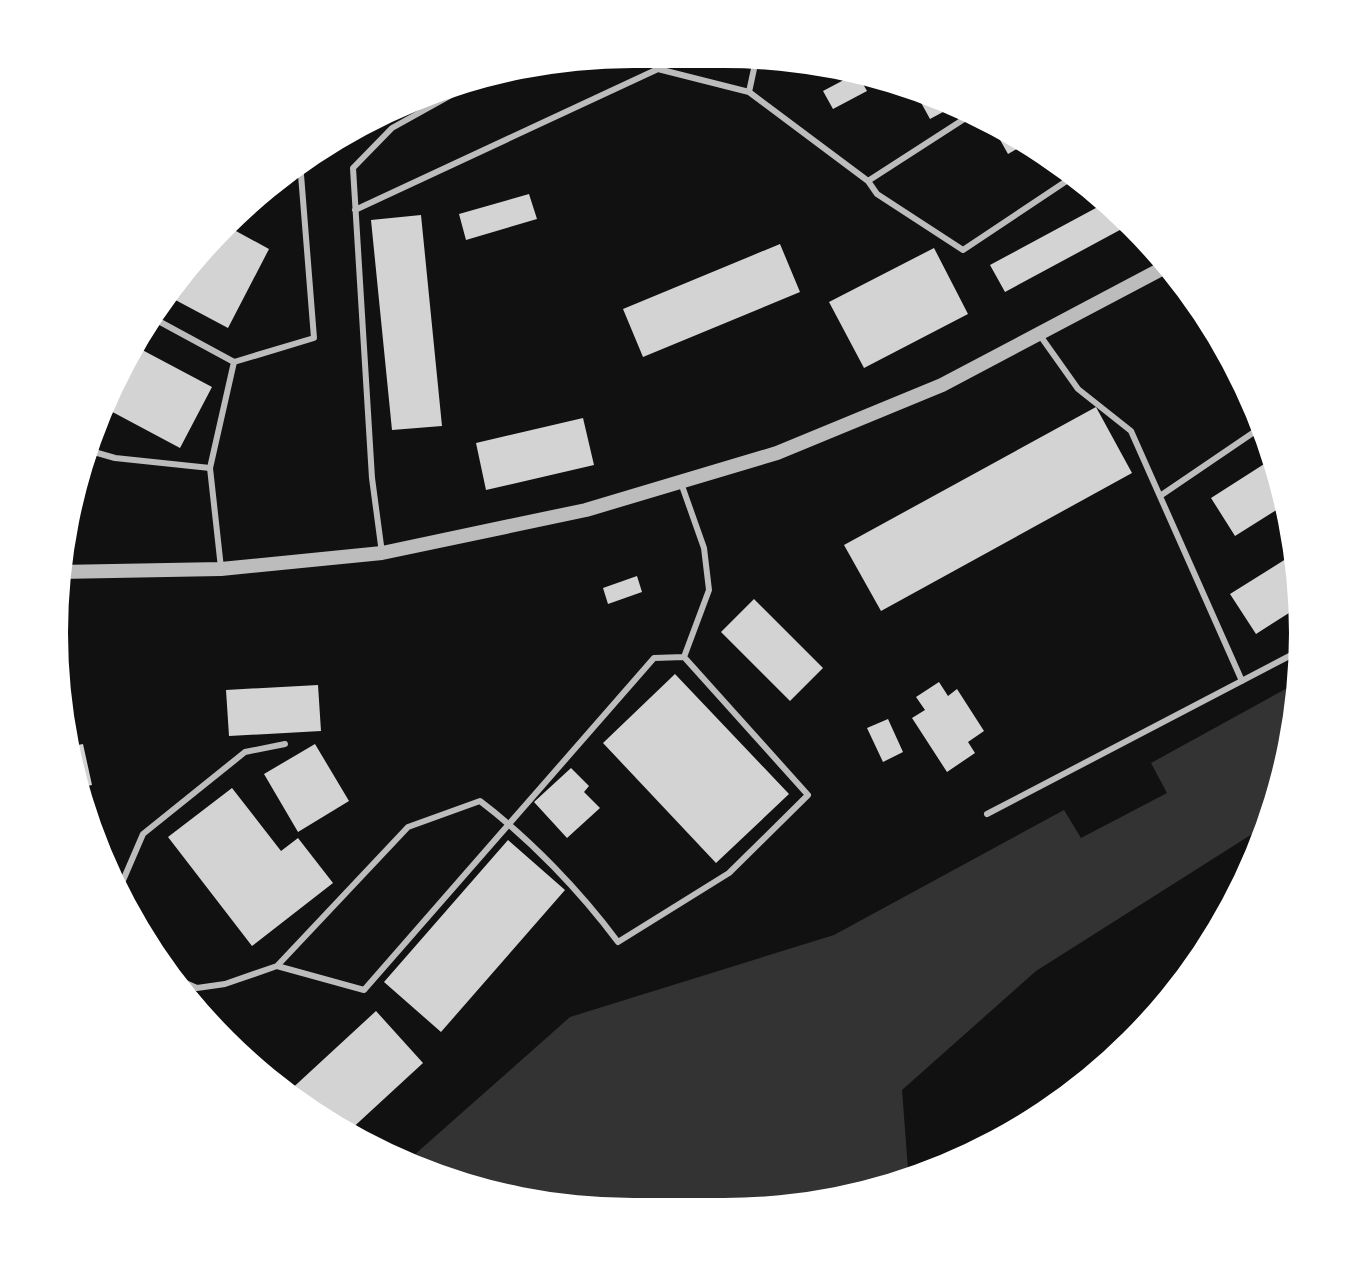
<svg xmlns="http://www.w3.org/2000/svg" width="1357" height="1266" font-family="Arial,sans-serif">
<rect width="100%" height="100%" fill="#111"/>
<path fill="#333" d="M1300 681 1283 782 1268 824 1036 971 902 1090 909 1182 800 1207 521 1201 404 1164 570 1017 834 935 1064 810 1081 838 1167 793 1151 763Z"/>
<path fill="#d3d3d3" d="M857 73 867 91 833 109 823 91Z
M913 88 956 105 930 119Z
M999 126 1008 131 1027 143 1008 154 994 129Z
M529 194 537 219 466 240 459 214Z
M1107 202 1131 224 1005 292 990 265Z
M421 215 442 426 392 430 371 220Z
M225 225 269 249 228 328 166 295 197 252Z
M780 244 800 292 643 357 623 309Z
M934 248 968 314 864 368 829 302Z
M131 344 212 387 180 448 105 408Z
M1096 407 1132 473 881 611 844 545Z
M583 418 594 465 486 490 476 443Z
M1275 457 1286 504 1235 536 1211 498Z
M1297 552 1300 606 1256 634 1230 594Z
M637 576 642 592 608 604 603 588Z
M754 599 823 668 790 701 721 632Z
M675 674 789 794 716 863 603 743Z
M939 682 948 696 957 689 984 731 968 742 975 753 947 772 912 718 925 710 916 697Z
M318 685 321 731 229 736 226 690Z
M888 719 903 752 883 762 867 728Z
M83 744 92 785 78 788 68 747Z
M315 744 349 801 298 832 264 774Z
M571 768 589 786 584 792 600 808 567 838 534 802Z
M232 788 281 851 298 838 333 883 252 946 168 837Z
M508 840 565 890 441 1032 384 982Z
M376 1011 423 1063 347 1133 311 1114 286 1094Z"/>
<g fill="none" stroke-linecap="round" stroke-linejoin="round">
<path stroke="#bcbcbc" stroke-width="6" d="M650 55 658 69
M749 92 755 64
M868 181 975 112
M355 210 658 69 749 92 868 181 877 194 963 250 1077 174
M151 317 234 362 314 338 300 162
M1039 334 1078 389 1131 431 1242 681
M87 450 115 458 210 468
M1160 496 1263 426
M382 553 372 478 353 168 392 128 482 78
M221 568 210 468 234 362
M987 814 1301 650
M118 892 143 834 245 752 285 744
M277 966 364 990 654 658 684 657
M174 978 197 988 225 984 277 966 408 827 480 801C530 839 580 891 618 942L729 873 808 795 684 657 709 590 704 548 681 483"/>
<path stroke="#bcbcbc" stroke-width="14" d="M59 572 221 569 382 553 586 510 777 453 942 385 1169 265"/>
</g>
<path d="M0 0H1357V1266H0ZM633 68H724A565 565 0 0 1 1289 633V633A565 565 0 0 1 724 1198H633A565 565 0 0 1 68 633V633A565 565 0 0 1 633 68Z" fill="#fff" fill-rule="evenodd"/>
</svg>
